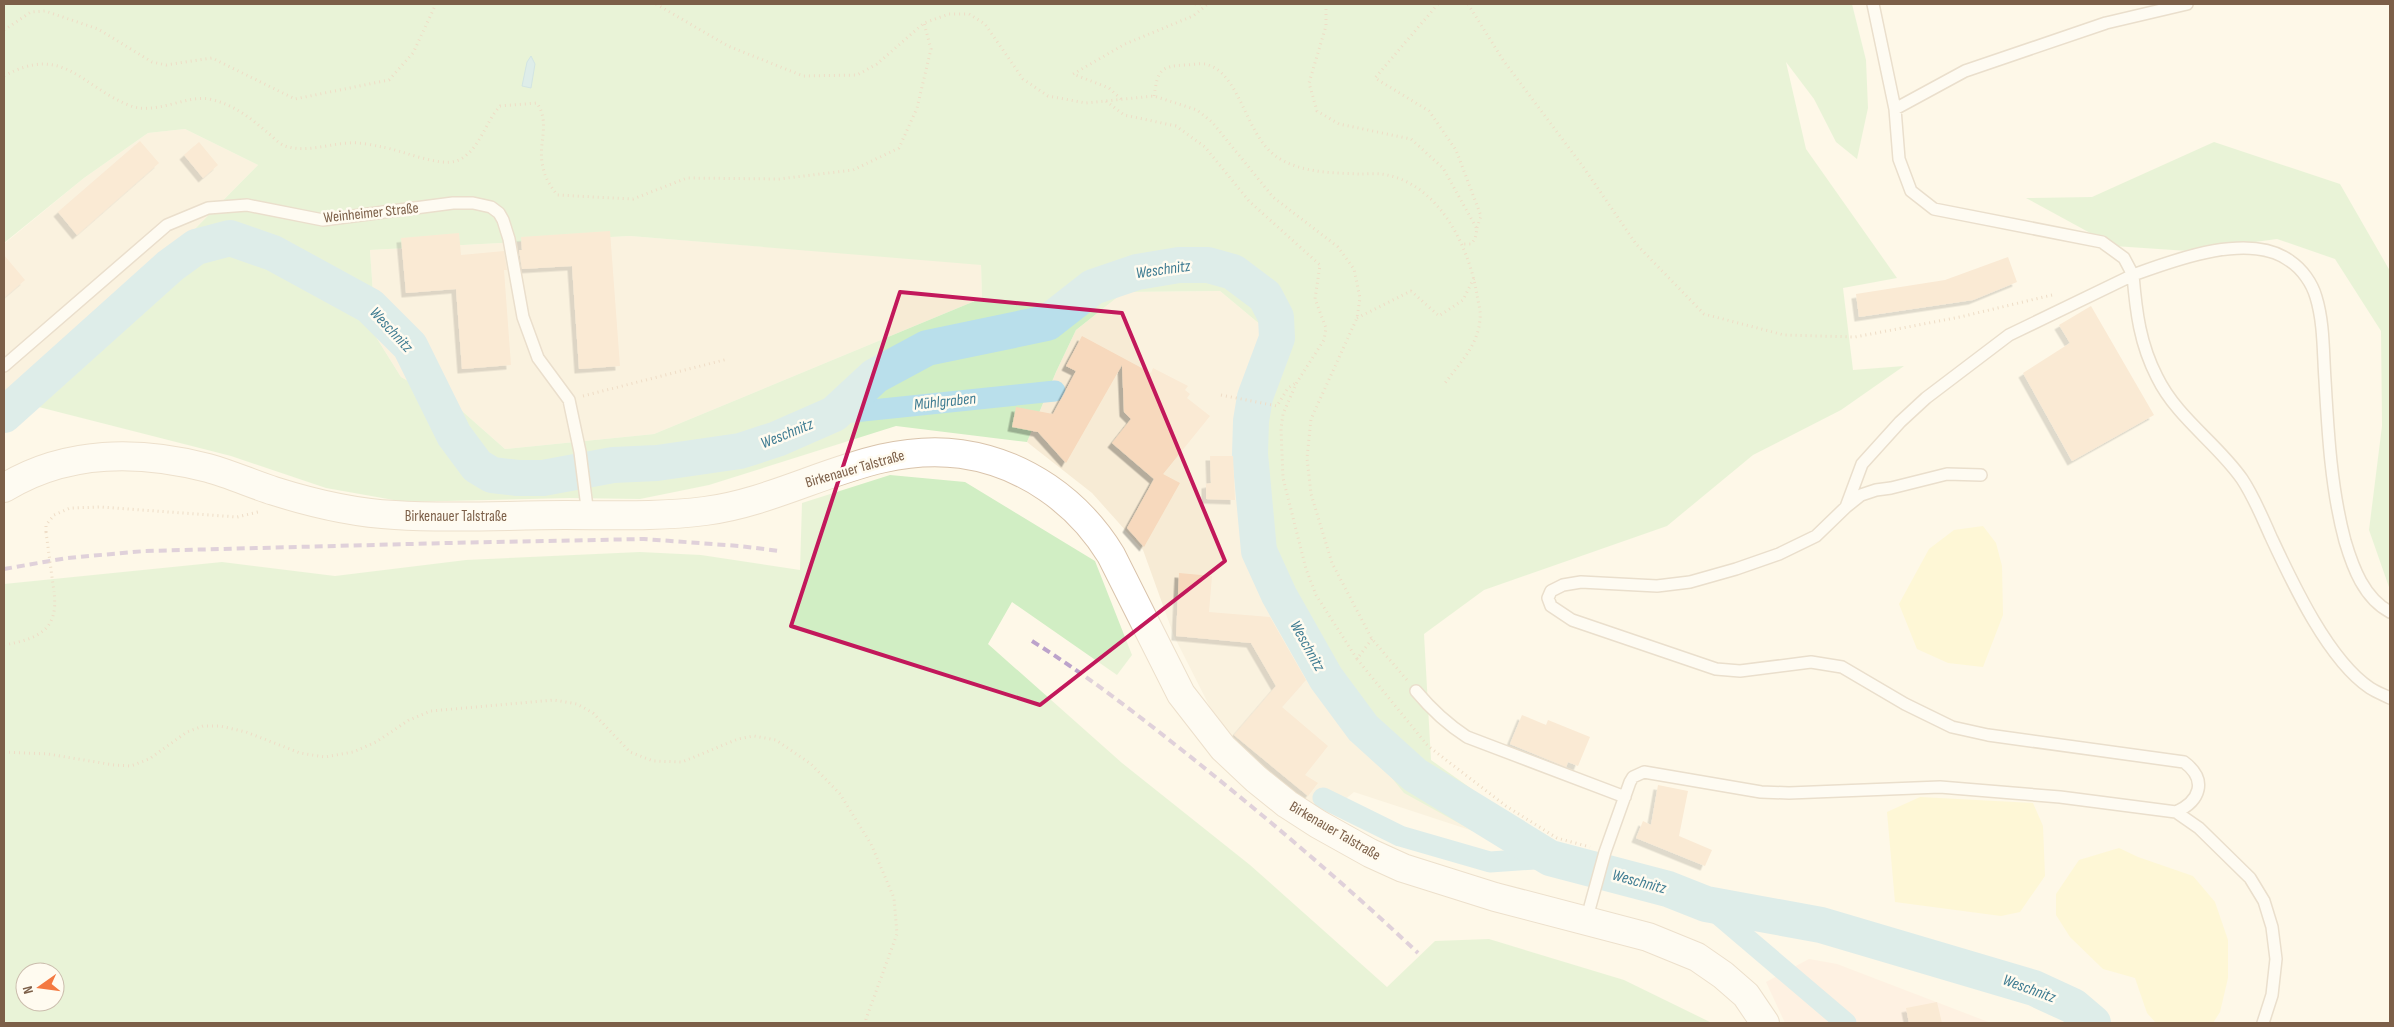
<svg xmlns="http://www.w3.org/2000/svg" width="2394" height="1027" font-family="'Sofia Sans Condensed',sans-serif">
<defs>
<filter id="shadow"><feDropShadow dx="-4.5" dy="4.5" stdDeviation="0" flood-color="#0004"/></filter>
</defs>
<rect width="100%" height="100%" fill="#fef8e8"/>
<path fill="#f7ebd5" d="M185 129 258 165 4 421V244L84 178 148 133Z
M630 236 981 264 982 298 654 434 505 449 462 411 401 377 376 337 370 250Z
M1220 291 1268 331 1254 444 1258 558 1306 672 1404 792 1473 831 1354 792 1325 816 1276 777 1218 723 1174 636 1143 550 1092 493 1027 442 1056 372 1076 330 1124 292Z"/>
<path fill="#ffe9db" d="M1809 959 1837 964 1991 1023H1785L1766 982Z"/>
<path fill="#d1eec4" fill-rule="evenodd" d="M4 4H1852L1866 60 1868 108 1857 159 1836 142 1814 99 1786 62 1806 149 1897 278 1843 288 1853 370 1904 366 1841 410 1753 455 1667 526 1484 590 1424 634 1431 760 1549 844 1473 831 1404 793 1306 672 1258 558 1254 444 1268 331 1220 291 1124 292 1076 330 1056 372 1027 442 896 426 709 485 640 499 570 498 405 502 326 488 231 456 23 403 258 165 185 129 148 133 84 178 4 243ZM630 236 981 265 982 298 654 434 505 449 462 411 401 377 376 337 370 250Z
M2214 142 2340 184 2390 271V590L2369 530 2382 426 2381 331 2335 259 2277 239 2188 251 2114 246 2026 198 2092 197Z
M890 475 965 482 1095 561 1132 655 1117 675 1012 602 988 644 1122 763 1250 865 1387 987 1435 941 1489 939 1624 980 1712 1023H4V584L222 562 335 576 466 560 640 552 701 555 800 570 802 503ZM25 972H55V1002H25Z"/>
<path fill="#fff7c1" d="M1983 526 1996 543 2002 566 2003 615 1983 667 1948 663 1917 649 1899 604 1929 549 1954 530Z
M1920 797 2033 803 2043 826 2045 876 2020 912 2001 916 1895 902 1887 812Z
M2119 848 2138 857 2193 876 2215 902 2228 940V978L2220 1012 2213 1023H2156L2147 1013 2135 978 2103 969 2070 937 2056 915V894L2079 860Z"/>
<path fill="#b9dfeb" stroke="#9ecede" d="M531 56 535 64 531 88 522 86 527 62Z"/>
<g fill="none" stroke-linecap="round" stroke-linejoin="round">
<path stroke="#b9dfeb" stroke-width="21" d="M834 414 1055 391
M1323 798 1400 836 1490 862 1550 858
M1706 904 1846 1023"/>
<path stroke="#b9dfeb" stroke-width="36" d="M4 415 170 266 196 247 230 238 273 253 370 306 410 346 454 435 477 466 492 475 518 478H543L613 465 657 463 740 451 777 439 834 414 875 376 927 348 1047 323 1093 287 1137 272 1179 265H1208L1233 272 1265 296 1276 317 1277 338 1255 397 1251 421 1250 454 1259 551 1279 595 1326 678 1363 728 1415 775 1550 858 1668 889 1706 904 1821 925 2034 988 2073 1006 2093 1023"/>
</g>
<path fill="#f7d9bd" filter="url(#shadow)" d="M140 141 159 163 77 235 58 212Z
M199 142 218 165 203 178 184 155Z
M610 231 620 366 579 369 572 266 522 269 519 250H522L521 237Z
M459 233 461 255 504 251 507 270H504L511 365 462 369 456 289 406 293 401 238Z
M4 255 25 280 4 298Z
M2008 257 2017 282 1973 300 1859 317 1856 294 1945 280Z
M2091 306 2154 415 2072 461 2023 373 2070 343 2059 325Z
M1082 336 1151 373 1153 368 1188 386 1185 390 1190 394 1187 398 1210 416 1163 474 1180 483 1144 547 1127 528 1154 479 1112 443 1131 419 1124 412 1122 365 1066 463 1038 432 1012 427 1016 407 1053 414 1076 371 1066 366Z
M1210 456H1233L1235 500 1206 499V484L1211 483Z
M1179 573 1212 576 1209 612 1270 617 1306 680 1282 707 1328 746 1305 775 1318 783 1308 796 1234 735 1276 686 1251 643 1176 636Z
M1522 715 1546 725 1548 720 1590 737 1578 766 1568 762 1566 767 1510 744Z
M1658 785 1688 791 1679 836 1712 850 1705 866 1636 838 1643 821 1651 825Z
M1937 1002 1942 1023H1909L1906 1008Z"/>
<g fill="none" stroke-linecap="round" stroke-linejoin="round">
<defs>
<path id="service" d="M1873 4 1895 109 1899 159 1911 191 1934 209 2102 242 2124 258 2133 275 2009 335 1926 398 1900 422 1862 464 1846 507 1816 536 1779 554 1736 569 1690 582 1657 586 1581 582 1563 585 1551 591 1548 598 1551 606 1572 620 1716 669 1740 671 1811 662 1842 667 1905 704 1952 727 1988 735 2184 762C2208 780 2200 801 2176 812
M1895 109 1965 71 2106 23 2187 4
M4 366 167 225 208 208 247 205 323 220 453 203H473L491 207 499 213 503 220 509 239 523 317 538 358 569 400 580 452 588 515
M1846 507 1861 495 1876 490 1891 488 1947 474 1981 475
M2390 612C2364 598 2353 568 2345 541 2331 489 2328 433 2325 380 2323 352 2324 323 2316 297 2312 283 2302 269 2290 261 2250 231 2174 260 2133 275 2136 312 2140 344 2157 377 2177 418 2217 443 2242 479 2254 497 2262 517 2271 537 2292 582 2328 660 2370 688 2376 692 2384 695 2390 698
M1416 691C1431 709 1447 724 1467 737L1625 797
M1586 921 1605 852 1630 782 1633 777 1644 772 1761 792 1789 793 1940 787 2060 797 2176 812 2199 828 2250 878 2264 901 2272 927 2276 959 2272 995 2263 1023"/>
<path id="secondary" d="M4 488C66 450 139 450 208 468 230 474 252 484 274 491 312 503 355 513 395 515 451 519 508 515 565 515 611 515 659 517 705 511 792 500 870 441 961 454 1024 463 1078 501 1111 555L1181 694 1223 748 1256 779 1287 804 1318 824 1370 853 1403 868 1495 897 1648 937 1697 957 1723 975 1746 995 1765 1023"/>
</defs>
<use href="#service" stroke="#d3c0ac" stroke-width="14"/>
<use href="#secondary" stroke="#d9c3ab" stroke-width="30"/>
<path stroke="#ddbc9f" stroke-width="3" stroke-dasharray="1 4" stroke-linecap="butt" d="M656 4 728 46 803 76 857 75 877 64 924 23 949 14H969L985 24 1023 79 1048 96 1086 103 1154 96 1197 110 1212 122 1273 197 1338 247 1354 269 1360 298 1357 318 1311 419 1307 458 1311 494 1332 563 1372 639 1407 680
M1326 4V26L1309 83 1317 111 1339 124 1411 139 1443 168 1477 229 1475 239 1471 244H1462
M1438 4 1375 78 1429 111 1456 150 1481 216 1477 228
M1468 4 1503 60 1584 168 1636 244 1704 314 1784 335 1855 337 1960 317 2052 295
M4 30 31 12 45 11 98 29 152 62 166 65 212 58 295 99 389 80 413 53 436 4
M4 76C64 43 81 87 131 106 156 115 186 95 209 99 233 104 249 117 267 132 272 136 279 144 285 146 307 153 327 144 349 143 359 142 372 145 382 147 401 150 439 167 456 161 479 153 485 122 500 106L537 103C551 124 537 145 543 167 545 179 551 186 557 195L633 199 687 178 779 179 853 170 899 148 917 108 931 49 924 23
M1154 96C1158 71 1159 66 1186 65 1191 65 1199 63 1205 64 1241 72 1245 136 1277 157 1301 173 1333 173 1361 174 1369 174 1379 173 1387 175 1440 186 1469 247 1477 295 1478 302 1481 311 1480 318 1479 344 1460 363 1445 383
M1121 99 1109 88 1073 74 1125 44 1193 16 1208 4H1193
M1106 101 1124 115 1176 126 1205 147 1249 201 1320 265 1315 299 1326 328 1324 340 1297 382 1283 414 1281 429 1283 478 1306 569 1316 595 1357 659
M1357 318 1411 291 1439 316 1463 300 1474 278
M1221 395 1277 406 1288 388 1297 382
M583 396 728 359
M46 532V525L54 515 70 508 101 507 237 517 258 512
M1372 639 1357 659 1428 746 1506 806 1557 838 1590 847
M4 645C38 639 59 630 54 592
M4 752 48 754 114 765 131 766 149 759 187 732 203 726H220L246 732 300 753 325 757 353 752 376 742 409 720 431 711 554 700 577 704 593 713 630 752 653 761 682 762 738 739 754 736 776 740 811 764 840 794 871 844 894 898 897 934 866 1019 867 1023"/>
<use href="#service" stroke="#fff" stroke-width="11"/>
<use href="#secondary" stroke="#fff" stroke-width="28"/>
<path stroke="#bca3cb" stroke-width="4" stroke-dasharray="8 5" stroke-linecap="butt" d="M4 569 67 558 145 551 447 543 644 539 739 546 780 551
M1032 641C1091 678 1143 719 1197 762 1273 823 1347 886 1418 953"/>
<path stroke="#ddbc9f" stroke-width="3" stroke-dasharray="1 4" stroke-linecap="butt" d="M46 532 54 592"/>
</g>
<path d="M0 0H2394V1027H0ZM900 292 1122 313 1225 561 1040 705 791 626Z" fill="#fef8e8" fill-opacity=".55" fill-rule="evenodd"/>
<path fill="none" stroke="#c2185b" stroke-width="4" stroke-linejoin="round" d="M900 292 1122 313 1225 561 1040 705 791 626Z"/>
<g text-anchor="middle" dominant-baseline="central" stroke-width="5" stroke-linejoin="round" paint-order="stroke">
<g font-size="15" fill="#7c5f48" stroke="#fffbf0">
<text transform="translate(371 213) rotate(-6)">Weinheimer Straße</text>
<text transform="translate(855 469) rotate(-16)">Birkenauer Talstraße</text>
<text x="456" y="516">Birkenauer Talstraße</text>
<text transform="translate(1335 831) rotate(30)">Birkenauer Talstraße</text>
</g>
<g font-size="16" font-style="italic" fill="#3f7c92" stroke="#fffbf0">
<text transform="translate(1163 270) rotate(-8)">Weschnitz</text>
<text transform="translate(391 330) rotate(47)">Weschnitz</text>
<text transform="translate(945 402) rotate(-6)">Mühlgraben</text>
<text transform="translate(787 434) rotate(-22)">Weschnitz</text>
<text transform="translate(1307 646) rotate(61)">Weschnitz</text>
<text transform="translate(1639 882) rotate(15)">Weschnitz</text>
<text transform="translate(2029 989) rotate(20)">Weschnitz</text>
</g>
</g>
<rect width="2394" height="1027" fill="none" stroke="#7c5f48" stroke-width="10"/>
<g transform="translate(40 987) rotate(256)"><circle r="24" fill="#fffbf0" stroke="#cbbdad"/>
<path d="M0-4L9 19L0 12L-9 19Z" fill="#f47941"/>
<text y="-8" font-size="14" font-weight="bold" text-anchor="middle" fill="#7c5f48">N</text>
</g>
</svg>
